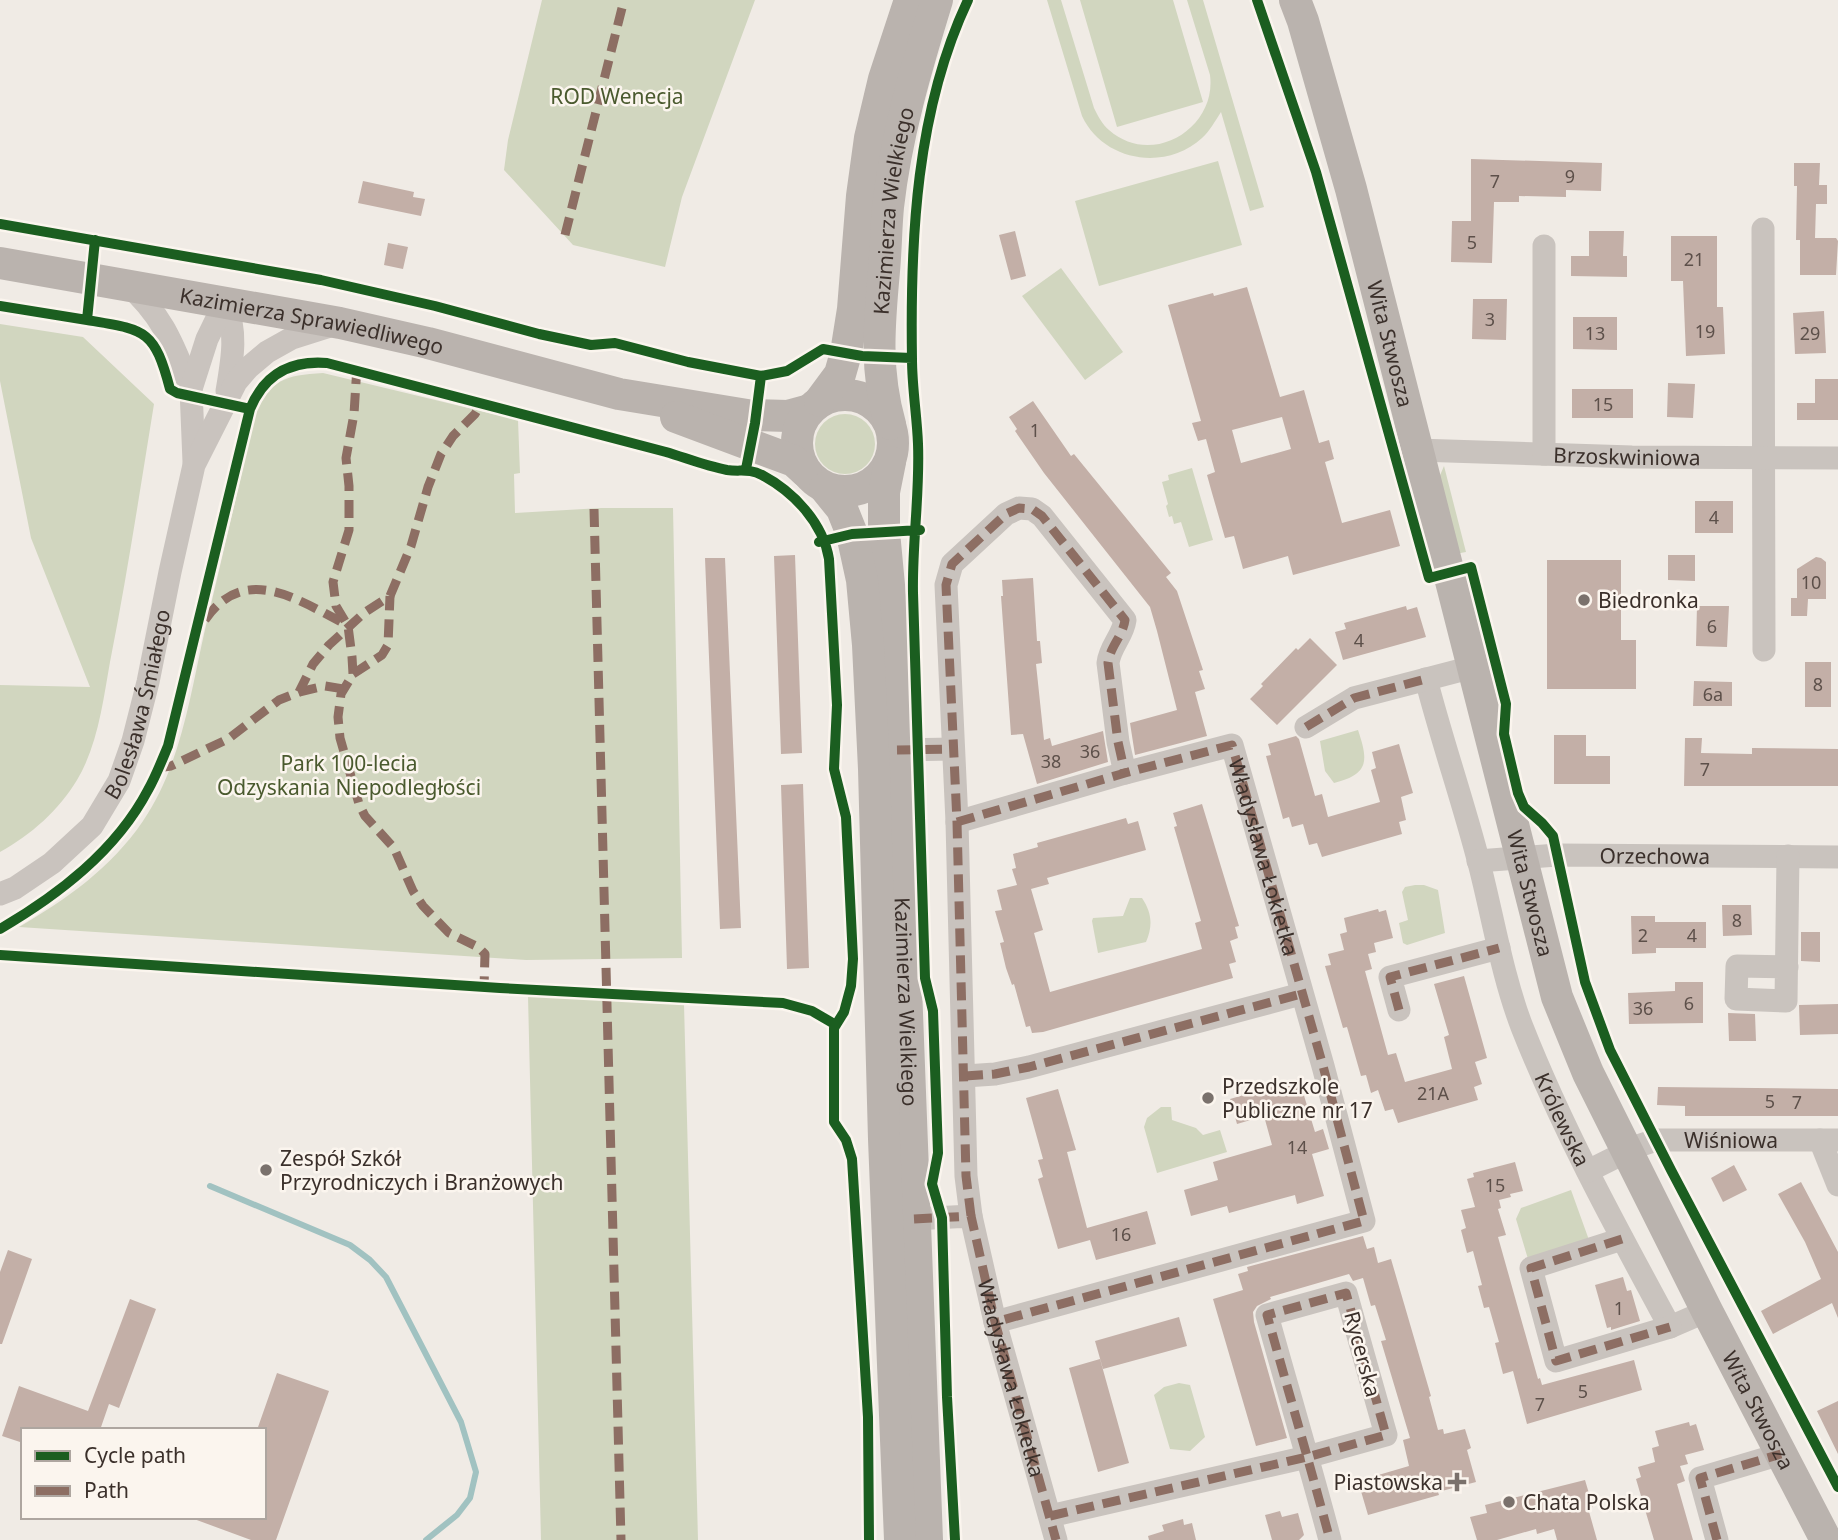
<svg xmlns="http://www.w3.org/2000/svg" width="1838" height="1540" font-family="'Noto Sans',sans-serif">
<rect width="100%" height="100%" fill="#f0ebe5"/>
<path fill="#d1d6bf" d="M542 0H755L682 197 665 267 573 245 504 170 508 140Z
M1047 0H1061L1094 108C1098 116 1102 124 1109 130 1152 168 1217 128 1210 75L1187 0H1203L1264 207 1250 211 1221 112C1215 121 1210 131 1202 138 1165 172 1103 161 1082 116Z
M1080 0H1173L1203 102 1117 127Z
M1218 161 1242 245 1099 286 1075 201Z
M1061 268 1123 352 1085 380 1022 296Z
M0 324 83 337 154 404C140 490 127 576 110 662 103 701 98 745 77 780 59 810 31 835 0 852V685L90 687 31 538 0 381Z
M323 373 518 420 520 473 514 474 515 513 601 508H673L682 958 526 960 19 927C67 899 111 868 143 821 180 767 190 697 204 634 221 562 238 489 255 416 269 380 285 375 323 373Z
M815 444a30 30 0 1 1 60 0a30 30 0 1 1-60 0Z
M1444 466 1466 552 1455 554 1438 480Z
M1192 468 1213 540 1189 547 1181 522 1174 524 1172 516 1169 517 1166 506 1168 504 1162 482 1169 480 1168 475Z
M1358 730C1368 760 1370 774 1334 783L1325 771 1320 741Z
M1415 885H1424L1438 890 1445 933 1407 945 1403 943 1399 923 1408 920 1402 892 1405 887Z
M1130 898H1142C1152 913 1153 926 1146 942L1098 953 1092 921 1093 918 1123 916Z
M528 996 684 1004 698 1540H541Z
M1161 1107H1171L1172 1120 1196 1128 1203 1135 1220 1130 1227 1152 1157 1173 1144 1127 1147 1118Z
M1571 1190 1589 1240 1528 1259 1516 1219 1521 1208Z
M1179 1383 1190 1385 1205 1437 1190 1451 1170 1449 1154 1395 1164 1387Z"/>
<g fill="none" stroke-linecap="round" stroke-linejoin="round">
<path stroke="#a1c2c1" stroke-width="6" d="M210 1186 350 1245 370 1260 386 1277 461 1422 476 1472 470 1498 457 1515 426 1540"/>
</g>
<path fill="#c3afa7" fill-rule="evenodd" d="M1471 159 1602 163 1601 191 1566 190V197L1519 196V202H1494L1492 263 1451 262 1452 221H1471Z
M1794 163H1820L1819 185H1827V204H1816L1815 238H1836L1838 241 1836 275H1800V240H1796L1797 186H1794Z
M363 181 414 192 413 197 425 199 421 216 358 203Z
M1015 231 1026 276 1011 280 999 235Z
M1589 231H1624L1623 256H1627V277L1571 276V256H1589Z
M1671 236H1717V307H1723L1725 354 1686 356 1683 281H1671Z
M388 243 408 247 403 269 384 265Z
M1247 287 1280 397 1304 390 1319 443 1329 440 1334 459 1325 462 1342 523 1390 510 1400 546 1293 575 1288 556 1243 569 1234 536 1225 538 1212 493 1207 475 1215 472 1206 439 1198 441 1192 423 1201 421 1168 305 1213 293 1214 296ZM1282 417 1291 449 1241 463 1232 430Z
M1473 299H1507L1506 340 1472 339Z
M1824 311 1826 353 1795 354 1793 313Z
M1573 317H1617V350L1573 349Z
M1815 379H1838V420H1797V403H1815Z
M1668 383 1695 384 1693 418 1667 417Z
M1572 389H1633V418H1572Z
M1033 401 1071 456 1074 454 1171 573 1166 577 1177 591 1203 670 1199 671 1205 689 1195 692 1207 736 1135 755 1130 723 1177 710 1157 631 1150 607 1044 473 1015 431 1017 429 1009 417Z
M1695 501H1733V533H1695Z
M795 555 802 753 781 754 774 556Z
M1668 555H1695V581L1668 580Z
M1816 557 1821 558 1826 562V599H1808L1807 616H1791V598H1797V569Z
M705 558H725L741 928 720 929Z
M1547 560H1621V640H1636V689H1547Z
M1033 578 1037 641H1040L1042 663 1036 664 1044 740 1050 738 1052 746 1103 731 1108 762 1037 784 1023 734 1011 735 1001 596H1003L1002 580Z
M1406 606 1407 610 1417 607 1426 637 1343 660 1335 632 1346 629 1344 623Z
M1697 606H1729L1727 647 1696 646Z
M1310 638 1337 665 1277 725 1250 699 1263 686 1261 684 1296 648 1298 650Z
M1805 662H1831V707H1805Z
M1694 681 1732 682V706H1693Z
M1554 735H1586V756H1610V784H1554Z
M1296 736 1299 739 1315 796 1322 794 1328 817 1380 802 1371 770 1376 768 1372 752 1399 744 1413 793 1401 797 1406 820 1399 822 1402 834 1322 857 1317 843 1309 845 1303 824 1292 827 1289 817 1283 819 1266 756 1271 755 1268 744Z
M1685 738H1702L1701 753 1752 754V748L1838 749V786H1684Z
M803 784 809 968 787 969 781 785Z
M1202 804 1239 926 1235 927 1238 938 1230 941 1236 962 1229 964 1233 978 1043 1032 1032 1033 1030 1026 1026 1027 1014 984 1012 985 1006 968 1000 943 1004 942 995 911 1002 910 997 890 1017 885 1012 869 1016 868 1013 854 1038 847 1037 843 1126 818 1128 824 1138 821 1146 850 1047 878 1049 884 1031 889 1043 930 1034 933 1050 992 1202 949 1195 923 1201 921 1174 827 1177 826 1173 813Z
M1722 905H1751L1752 935 1723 936Z
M1378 909 1379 912 1386 910 1393 938 1374 943 1376 952 1368 954 1372 969 1365 971 1388 1055 1396 1053 1405 1082 1452 1069 1444 1037 1449 1035 1434 984 1464 976 1487 1058 1475 1062 1482 1084 1474 1087 1478 1100 1398 1123 1393 1109 1385 1111 1378 1090 1371 1093 1366 1075 1361 1076 1347 1027 1343 1028 1325 966 1331 965 1328 954 1344 950 1340 934 1347 932 1344 918Z
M1631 916H1655V922H1706V948H1656V953L1632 954Z
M1801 932H1820V962L1801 961Z
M1675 982H1703V1023L1629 1024 1628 993 1675 991Z
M1838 1004V1034L1800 1035 1799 1005Z
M1728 1013 1755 1014 1756 1041H1729Z
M1299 1079 1315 1132 1323 1129 1329 1149 1312 1154 1324 1196 1297 1204 1295 1195 1229 1213 1227 1206 1191 1216 1184 1190 1218 1180 1213 1162 1272 1145 1264 1116 1237 1124 1230 1099Z
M1658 1087 1838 1089V1116H1685V1106L1657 1105Z
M1058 1089 1076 1150 1067 1152 1087 1228 1147 1211 1156 1244 1096 1260 1090 1240 1058 1249 1038 1179 1043 1177 1038 1160 1043 1159 1026 1098Z
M1515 1162 1523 1191 1510 1194 1511 1197 1499 1200 1501 1208 1498 1209 1506 1235 1498 1237 1538 1379 1540 1378 1542 1385 1634 1360 1642 1390 1527 1424 1513 1371 1503 1374 1495 1343 1499 1342 1489 1307 1484 1308 1478 1286 1482 1285 1473 1251 1467 1253 1461 1230 1466 1228 1461 1210 1475 1207 1467 1179 1474 1177 1473 1173Z
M1734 1165 1747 1190 1723 1202 1711 1178Z
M1801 1182 1838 1252V1318L1832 1303 1773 1334 1761 1311 1821 1279 1805 1242 1778 1194Z
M1363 1236 1367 1249 1374 1247 1378 1263 1391 1259 1431 1396 1429 1397 1438 1430 1443 1429 1444 1434 1465 1429 1471 1448 1467 1450 1476 1482 1438 1492 1439 1495 1368 1515 1358 1481 1409 1466 1403 1440 1410 1438 1381 1341 1386 1340 1375 1305 1371 1306 1363 1278 1353 1281 1349 1274 1270 1297 1271 1299 1257 1306 1253 1312 1254 1322 1287 1438 1256 1446 1213 1299 1243 1290 1238 1274 1248 1271 1247 1267Z
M8 1250 32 1259 2 1344H0V1272Z
M1623 1277 1627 1291 1631 1290 1640 1321 1611 1330V1327L1607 1328 1595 1285Z
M130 1299 156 1309 119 1408 109 1404 100 1430H23V1443L2 1436 19 1386 88 1411Z
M1179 1317 1187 1346 1103 1369 1095 1341Z
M1100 1359 1129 1463 1098 1472 1069 1368Z
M277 1373 329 1391 276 1540H251L194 1519V1517H264V1430H257Z
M1838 1401V1454L1817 1411Z
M1689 1422 1690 1426 1696 1424 1704 1450 1685 1455 1688 1464 1680 1466 1685 1481 1677 1484 1693 1540H1654L1636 1479 1641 1477 1638 1467 1655 1462 1652 1448 1659 1446 1655 1431Z
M1585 1480 1593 1507 1588 1508 1597 1540H1557L1554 1529 1537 1534 1536 1529 1497 1540H1477L1470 1517 1487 1513 1485 1505Z
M1280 1511 1282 1517 1298 1513 1304 1535 1299 1540H1272L1265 1515Z
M1183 1519 1184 1525 1192 1523 1196 1540H1149L1148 1536 1164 1531 1162 1525Z"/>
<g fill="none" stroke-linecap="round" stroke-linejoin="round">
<g stroke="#c9c3be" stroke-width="23">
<path d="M1763 229 1764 650"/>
<path d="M127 284C164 317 173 345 191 389"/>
<path d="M225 302C238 332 232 361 227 391"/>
<path id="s1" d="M1417 450 1632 457 1838 458"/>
<path d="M1544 454V246"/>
<path d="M194 462 191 389 207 339 225 302"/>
<path id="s2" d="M1426 679C1442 741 1463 801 1479 863 1493 917 1502 975 1522 1027 1563 1131 1617 1229 1670 1327L1707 1311"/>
<path d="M1306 727 1354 698 1473 667"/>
<path d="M897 750 953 749"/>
<path d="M957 822 1125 773 1232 745 1323 1066 1364 1221 995 1322"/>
<path id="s3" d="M1478 861 1557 855 1838 857"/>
<path id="s4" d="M0 894 15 888 52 863 92 826 119 781 133 741 148 682 170 572 194 465 236 382 248 368 267 352 292 338 333 325"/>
<path d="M1787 967 1737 966 1736 999 1786 1001 1788 856"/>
<path d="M1399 1010 1390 977 1499 948"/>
<path d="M965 1076 995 1074 1029 1067 1301 994"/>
<path d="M1820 1140 1838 1185"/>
<path id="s5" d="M1588 1171 1638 1146 1656 1140H1838"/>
<path d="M971 1216 966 1176 957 822 946 585 952 564 1006 514 1019 508 1032 509 1042 516 1125 620C1123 636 1110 646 1108 663L1118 742 1125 773"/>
<path id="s6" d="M914 1219 971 1216 995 1322 1056 1540"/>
<path d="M1622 1239 1531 1268 1556 1361 1670 1327"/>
<path d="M1050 1516 1307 1457 1386 1435 1346 1293 1267 1315C1288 1390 1310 1465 1330 1540"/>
<path d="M1717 1540 1700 1478 1781 1454"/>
</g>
<g stroke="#bab3ae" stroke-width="32">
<path id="s7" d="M1295 0 1303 21 1351 189 1557 997 1588 1073 1707 1311 1826 1540"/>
<path id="s8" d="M0 263 340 323 428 343 619 394 747 415 788 416 810 410"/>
<circle cx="845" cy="443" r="48"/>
<path d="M820 401 840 374 846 353 853 309 862 196 870 138 884 79 910 0"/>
<path d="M676 417 794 461 806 472"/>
<path id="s9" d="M890 424C875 371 879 325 884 271 886 250 886 228 888 207 896 136 916 68 937 0"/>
<path id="s10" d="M890 462 884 492V532L890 596 897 750 927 1540"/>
<path d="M825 488 842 509 852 534 862 580 868 645 874 769 884 1139 900 1540"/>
</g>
<g stroke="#8d6e63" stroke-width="9" stroke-dasharray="18 9" stroke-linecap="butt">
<path d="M565 235 624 0"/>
<path d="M357 366 354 414 346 458 349 486V530L333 582 336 606 348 626 352 657 353 674 341 694 338 717 340 738 359 804 365 816 394 848 413 891 423 906 449 933 478 947 485 954 484 987"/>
<path d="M594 509 621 1540"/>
<path d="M205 620C244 563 297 599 345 624"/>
<path d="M353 674 382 655 388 645 390 596"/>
<path d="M299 692 325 686 344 689"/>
<path d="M1306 727 1354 698 1426 679"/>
<path d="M897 750 953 749"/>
<path d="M157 768 171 766 228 739 279 700 299 692 313 664 329 645 364 613 390 596 411 546 428 487 441 454 453 436 475 414 483 400"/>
<path id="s11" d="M957 822 1125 773 1232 745 1323 1066 1364 1221 995 1322"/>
<path d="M1399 1010 1390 977 1499 948"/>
<path d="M965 1076 995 1074 1029 1067 1301 994"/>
<path d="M971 1216 966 1176 957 822 946 585 952 564 1006 514 1019 508 1032 509 1042 516 1125 620C1123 636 1110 646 1108 663L1118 742 1125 773"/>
<path d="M914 1219 971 1216 995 1322 1056 1540"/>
<path d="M1622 1239 1531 1268 1556 1361 1670 1327"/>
<path d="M1050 1516 1307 1457 1386 1435 1346 1293 1267 1315C1288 1390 1310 1465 1330 1540"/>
<path d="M1717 1540 1700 1478 1781 1454"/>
</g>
<defs>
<path id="cycleway" d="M1257 0 1316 172 1429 578 1471 567 1506 704 1504 734 1518 793 1524 807 1542 823 1553 836 1585 982 1610 1050 1671 1170 1838 1487
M0 224 321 280 435 306 539 334 591 345 615 343 688 362 761 376 787 371 823 349 862 356 912 358
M95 240 87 320C146 330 154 329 170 389L177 393 250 409C264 375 290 360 327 363 440 392 553 422 666 452 686 458 706 466 727 470 740 472 749 468 762 475 794 492 823 523 829 559L837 705 834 769 846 817 853 959 851 986 844 1012 834 1028V1122L846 1140 852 1159 868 1417 869 1540
M0 306 87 320
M746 469 755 423 761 376
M819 542 852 534 920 530
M0 929C58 895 116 851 148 790 156 776 162 760 168 746L250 409
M0 955 500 988 783 1003 812 1011 836 1025
M955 1540 947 1397 942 1218 932 1184 938 1153 933 1011 925 978 913 593C912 543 920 494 918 444 917 416 912 388 912 359 910 239 916 110 968 0"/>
</defs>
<use href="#cycleway" stroke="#fbf5ee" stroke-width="15"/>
<use href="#cycleway" stroke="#1b5e20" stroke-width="10"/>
</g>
<g fill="#7a716c" stroke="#fbf5ee" stroke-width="2.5">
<circle cx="1584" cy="600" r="7"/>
<circle cx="1208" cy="1098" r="7"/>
<circle cx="266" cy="1170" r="7"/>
<path d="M1453.5 1471.5h7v7h7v7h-7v7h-7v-7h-7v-7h7z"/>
<circle cx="1509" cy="1502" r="7"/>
</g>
<g text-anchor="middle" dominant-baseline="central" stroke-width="5" stroke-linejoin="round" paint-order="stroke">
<g font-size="18" fill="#5d504a">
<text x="1570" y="176">9</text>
<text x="1495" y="181">7</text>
<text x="1472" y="242">5</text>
<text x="1694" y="259">21</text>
<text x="1490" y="319">3</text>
<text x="1705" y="331">19</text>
<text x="1595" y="333">13</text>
<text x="1810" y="333">29</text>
<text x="1603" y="404">15</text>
<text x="1035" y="430">1</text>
<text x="1714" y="517">4</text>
<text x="1811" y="582">10</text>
<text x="1712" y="626">6</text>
<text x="1359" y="640">4</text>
<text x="1818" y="684">8</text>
<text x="1713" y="694">6a</text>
<text x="1090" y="751">36</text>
<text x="1051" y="761">38</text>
<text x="1705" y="769">7</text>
<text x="1737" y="920">8</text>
<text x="1643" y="935">2</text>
<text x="1692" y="935">4</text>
<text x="1689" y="1003">6</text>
<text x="1643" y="1008">36</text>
<text x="1433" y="1093">21A</text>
<text x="1770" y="1101">5</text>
<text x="1797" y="1102">7</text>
<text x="1297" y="1147">14</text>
<text x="1495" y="1185">15</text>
<text x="1121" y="1234">16</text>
<text x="1619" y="1308">1</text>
<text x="1583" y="1391">5</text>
<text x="1540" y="1404">7</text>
</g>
<g font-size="21" fill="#4a5a2e" stroke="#fbf5ee">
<text x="617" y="96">ROD Wenecja</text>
<text x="349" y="763">Park 100-lecia<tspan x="349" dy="24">Odzyskania Niepodległości</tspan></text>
</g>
<g font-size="21" fill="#3b302b" stroke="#fbf5ee">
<text stroke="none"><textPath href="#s9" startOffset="215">Kazimierza Wielkiego</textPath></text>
<text stroke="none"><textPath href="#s8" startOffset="317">Kazimierza Sprawiedliwego</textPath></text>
<text stroke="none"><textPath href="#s7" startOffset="357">Wita Stwosza</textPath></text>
<text stroke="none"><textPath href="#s1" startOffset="210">Brzoskwiniowa</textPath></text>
<text stroke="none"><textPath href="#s4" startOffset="247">Bolesława Śmiałego</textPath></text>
<text stroke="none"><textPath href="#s3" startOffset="177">Orzechowa</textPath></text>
<text stroke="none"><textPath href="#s11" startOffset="402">Władysława Łokietka</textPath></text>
<text stroke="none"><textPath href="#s7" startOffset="924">Wita Stwosza</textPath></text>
<text stroke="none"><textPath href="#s10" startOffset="541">Kazimierza Wielkiego</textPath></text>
<text stroke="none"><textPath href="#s2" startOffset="462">Królewska</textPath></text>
<text stroke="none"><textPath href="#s5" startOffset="150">Wiśniowa</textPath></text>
<text transform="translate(1363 1354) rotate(75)">Rycerska</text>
<text stroke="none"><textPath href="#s6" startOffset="224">Władysława Łokietka</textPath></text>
<text stroke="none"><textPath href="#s7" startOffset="1491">Wita Stwosza</textPath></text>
</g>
<g font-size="21" fill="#3b302b" stroke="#fbf5ee" text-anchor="start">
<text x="1598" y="600">Biedronka</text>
<text x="1222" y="1086">Przedszkole<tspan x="1222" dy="24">Publiczne nr 17</tspan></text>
<text x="280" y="1158">Zespół Szkół<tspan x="280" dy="24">Przyrodniczych i Branżowych</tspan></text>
<text x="1443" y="1482" text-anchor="end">Piastowska</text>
<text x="1523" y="1502">Chata Polska</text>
</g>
</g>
<rect x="21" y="1428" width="245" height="91" fill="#fbf5ee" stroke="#aea6a0" stroke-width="2"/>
<rect x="35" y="1451" width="35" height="10" fill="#1b5e20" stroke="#aea6a0" stroke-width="2"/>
<text x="84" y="1463" font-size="21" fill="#3b302b">Cycle path</text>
<rect x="35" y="1486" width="35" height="10" fill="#8d6e63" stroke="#aea6a0" stroke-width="2"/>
<text x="84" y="1498" font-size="21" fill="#3b302b">Path</text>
</svg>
